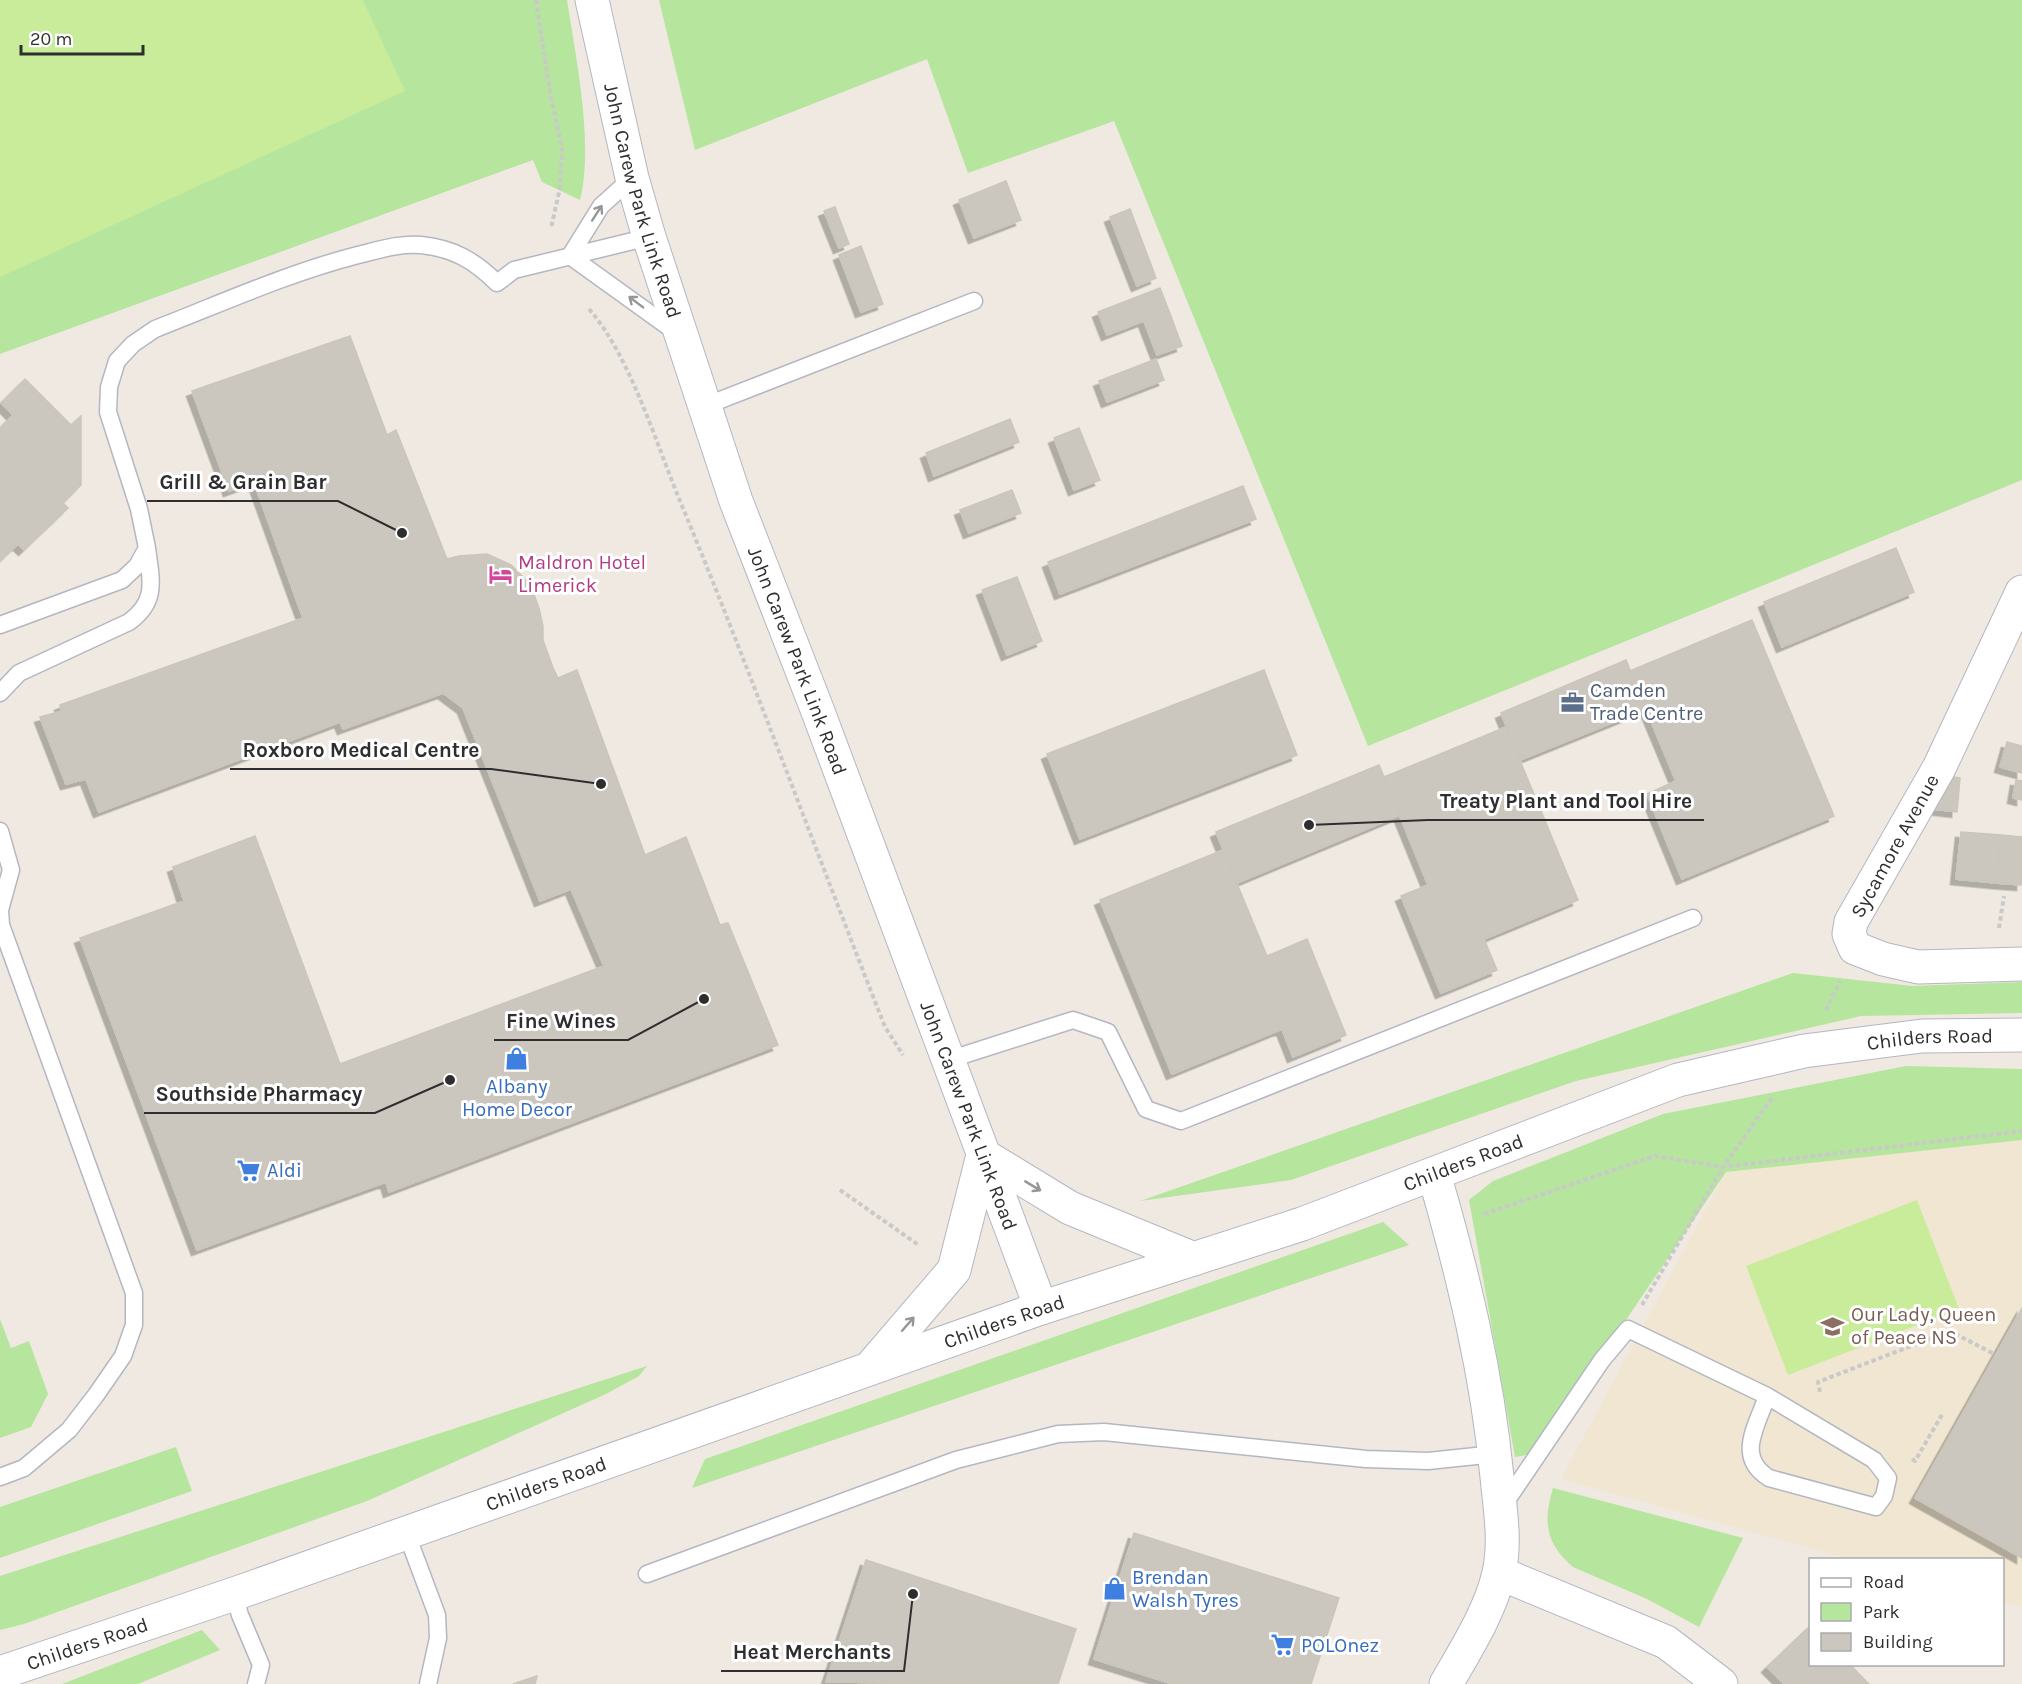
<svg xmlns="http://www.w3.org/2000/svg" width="2022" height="1684" font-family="Karla,sans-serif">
<defs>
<filter id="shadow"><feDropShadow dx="-5.5" dy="5.5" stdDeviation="0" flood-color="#0004"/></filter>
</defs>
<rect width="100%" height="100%" fill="#efe9e1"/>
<path fill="#f0e6d1" d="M2022 1140V1607L2003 1602 2002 1560 1849 1559 1561 1479 1726 1172Z"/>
<path fill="#b6e59e" d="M0 0H567C576 58 594 144 580 200L542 182 533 160 0 354Z
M659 0H2022V480L1368 746 1114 121 968 173 927 59 695 150Z
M1793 973 1912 986 2022 982V1013L1861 1016 1576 1081 1291 1180 1140 1201Z
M1906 1066 2022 1069V1140L1726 1172 1536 1453 1515 1457 1469 1200 1493 1181 1663 1114Z
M1383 1222 1409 1245 692 1488 705 1459Z
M0 1319 11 1348 29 1341 48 1394 31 1427 0 1438Z
M647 1366 639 1376 606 1394 367 1501 24 1624 0 1630V1576Z
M176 1447 192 1491 0 1558V1507Z
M1553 1488 1743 1538 1699 1627 1647 1599 1573 1567C1545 1543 1543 1521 1553 1488Z
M202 1630 220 1650 138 1684H62Z"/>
<path fill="#c9ec9a" d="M0 0H363L405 91 0 277Z
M1917 1200 1959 1309 1788 1375 1746 1266Z"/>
<path fill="#cbc7bf" stroke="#cbc5ba" stroke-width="1.5" filter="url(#shadow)" d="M1006 181 1021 220 974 238 959 200Z
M835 207 849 244 839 248 824 211Z
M1130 209 1156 278 1137 286 1110 217Z
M861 246 883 304 861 312 839 255Z
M1160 288 1169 311 1107 335 1098 312Z
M1169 311 1182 346 1157 355 1144 321Z
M350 336 387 435 396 430 447 559 459 556 487 554 511 565 530 584 539 608 543 626V640L553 668 558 678 577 670 645 855 686 837 720 925 728 923 778 1045 389 1192 386 1182 197 1250 80 938 184 901 173 867 255 836 340 1064 604 966 571 889 540 901 463 708 443 693 343 729 340 722 99 812 86 779 66 784 40 717 62 711 60 705 303 618 254 482 229 491 192 391Z
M1156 359 1164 380 1107 402 1099 381Z
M25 379 71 425 81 416V485L63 503 68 508 24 550 18 544 0 561V428L13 415 1 403Z
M1010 419 1019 442 934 476 926 453Z
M1079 428 1100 480 1074 490 1054 438Z
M1243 486 1256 519 1060 594 1048 562Z
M1012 490 1021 513 969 533 960 510Z
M1896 548 1914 592 1782 647 1764 602Z
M1017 577 1042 641 1007 655 982 590Z
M1752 620 1834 816 1682 879 1647 794 1676 781 1630 671Z
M1626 660 1646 709 1520 760 1501 713Z
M1264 670 1297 755 1080 839 1047 754Z
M1506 727 1578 900 1484 939 1497 970 1441 993 1401 896 1428 885 1384 777Z
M2007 742 2022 746V773L2000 767Z
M1379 765 1400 815 1237 883 1216 832Z
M1947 776 1960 778 1957 812 1932 809Z
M2016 780 2022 781V800L2013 798Z
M1961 832 2001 835 1996 883 1956 879Z
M2001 835 2022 837V885L1996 883Z
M1223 850 1267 956 1307 939 1346 1035 1293 1057 1282 1029 1172 1074 1100 900Z
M2022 1308V1558L1915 1498Z
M1134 1533 1339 1598 1311 1684H1173L1094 1659Z
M866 1560 1076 1629 1058 1684 826 1682Z
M1810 1626V1664H1819L1799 1684H1784L1767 1667Z
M1819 1664H1850L1858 1673 1847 1684H1799Z
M1858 1673 1869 1684H1847Z
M537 1676 535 1684H513Z"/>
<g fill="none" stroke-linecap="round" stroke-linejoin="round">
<defs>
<path id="lane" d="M632 178 601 206 570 256 677 333
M705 406 974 301
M0 625 122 580 137 566 147 548 139 509 108 412 109 387 117 361 133 344 155 329C222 303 288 273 358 255 379 250 399 243 421 245 453 248 475 261 497 283L514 270 649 237
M0 693 19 673 129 622C158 601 151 580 147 548
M0 831 11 870 0 910 1 925 134 1293V1325L123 1356 96 1395 69 1430 24 1468 0 1477
M948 1060 1073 1020 1108 1032 1146 1109 1181 1121 1693 918
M1503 1506 1602 1360 1628 1329 1767 1396 1874 1460 1888 1478 1884 1496 1876 1507 1769 1478C1735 1457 1757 1426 1767 1396
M406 1532 437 1615 438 1638 428 1684
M647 1574 956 1460 1058 1434 1104 1432 1366 1459 1428 1461 1495 1454
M234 1594 240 1615 261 1665 256 1684"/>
<path id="street" d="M2022 592 1939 768 1851 922 1849 934 1855 948 1883 959 1918 967 2022 964
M1434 1174C1463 1274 1487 1373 1497 1477 1500 1509 1506 1541 1499 1573 1490 1612 1466 1649 1446 1684
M1499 1573 1666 1642 1721 1684"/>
<g id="secondary">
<path id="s1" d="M592 0 632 178 649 237 736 501 817 709 1041 1308"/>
<path d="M870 1368 954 1270 983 1155 1070 1208 1194 1259"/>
<path id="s2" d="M0 1673 234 1594 1041 1308 1302 1224 1678 1080 1804 1051 1922 1036 2022 1035"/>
</g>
</defs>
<use href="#lane" stroke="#b4b7c1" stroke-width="19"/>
<use href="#street" stroke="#b4b7c1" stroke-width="35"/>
<use href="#secondary" stroke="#b4b7c1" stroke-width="35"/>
<path stroke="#c9c9c9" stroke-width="4" stroke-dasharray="4.5 3" stroke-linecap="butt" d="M536 0 550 92 562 149 560 188 551 228
M589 309C630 356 656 443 680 501 752 675 816 852 885 1027L903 1055
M1999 928 2004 896
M1826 1010 1840 981
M840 1190 920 1246
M1484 1214 1655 1156 1723 1167 2022 1131
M1642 1305 1723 1167 1772 1098
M1820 1392 1818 1382 1950 1331 1996 1355
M1912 1459 1915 1461 1943 1413"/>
<use href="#lane" stroke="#fff" stroke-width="16"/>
<use href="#street" stroke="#fff" stroke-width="33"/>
<use href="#secondary" stroke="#fff" stroke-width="33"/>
</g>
<defs><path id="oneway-shaft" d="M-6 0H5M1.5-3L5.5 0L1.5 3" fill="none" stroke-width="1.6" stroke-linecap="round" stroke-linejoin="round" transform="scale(1.5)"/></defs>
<g stroke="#969696">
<use href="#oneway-shaft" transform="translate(597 213) rotate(-57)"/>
<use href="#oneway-shaft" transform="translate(636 302) rotate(-143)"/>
<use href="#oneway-shaft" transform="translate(1033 1186) rotate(31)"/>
<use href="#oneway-shaft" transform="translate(908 1324) rotate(-49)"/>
</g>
<defs>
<symbol id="hotel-bare" viewBox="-9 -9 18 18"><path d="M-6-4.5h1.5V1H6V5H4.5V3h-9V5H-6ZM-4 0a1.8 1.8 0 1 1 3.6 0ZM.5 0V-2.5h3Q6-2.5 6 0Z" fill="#d1479c" stroke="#fff" stroke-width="2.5" paint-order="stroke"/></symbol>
<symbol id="office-bare" viewBox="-9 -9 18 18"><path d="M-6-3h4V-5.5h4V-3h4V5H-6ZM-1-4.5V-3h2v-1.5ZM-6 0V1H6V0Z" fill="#5c6f8a" stroke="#fff" stroke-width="2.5" paint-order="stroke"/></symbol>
<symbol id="shop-bare" viewBox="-9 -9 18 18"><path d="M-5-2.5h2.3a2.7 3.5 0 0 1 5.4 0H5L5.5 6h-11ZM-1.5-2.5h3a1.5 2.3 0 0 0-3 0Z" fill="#3f7fe0" stroke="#fff" stroke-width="2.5" paint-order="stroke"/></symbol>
<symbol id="supermarket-bare" viewBox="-9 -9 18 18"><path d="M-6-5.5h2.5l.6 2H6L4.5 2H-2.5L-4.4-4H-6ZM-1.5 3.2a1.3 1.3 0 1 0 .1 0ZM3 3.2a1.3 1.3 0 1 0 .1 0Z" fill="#3f7fe0" stroke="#fff" stroke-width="2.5" paint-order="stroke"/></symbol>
<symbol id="school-bare" viewBox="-9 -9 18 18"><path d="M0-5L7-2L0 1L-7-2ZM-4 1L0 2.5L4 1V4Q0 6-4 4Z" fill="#8d6e63" stroke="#fff" stroke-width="2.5" paint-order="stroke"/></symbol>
</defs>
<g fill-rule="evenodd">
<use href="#hotel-bare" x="484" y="558" width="33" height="33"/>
<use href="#office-bare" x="1556" y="686" width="33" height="33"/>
<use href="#shop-bare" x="500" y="1042" width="33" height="33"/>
<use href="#supermarket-bare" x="232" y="1154" width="33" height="33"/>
<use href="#school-bare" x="1816" y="1310" width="33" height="33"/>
<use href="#shop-bare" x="1098" y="1572" width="33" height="33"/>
<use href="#supermarket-bare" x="1266" y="1628" width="33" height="33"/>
</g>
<g text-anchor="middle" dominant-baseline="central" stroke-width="6" stroke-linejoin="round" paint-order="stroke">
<g font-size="20" fill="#2e2e2e" stroke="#fff">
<text stroke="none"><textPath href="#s1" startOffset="207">John Carew Park Link Road</textPath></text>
<text stroke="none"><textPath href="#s1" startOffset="693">John Carew Park Link Road</textPath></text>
<text transform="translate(1895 846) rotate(-61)">Sycamore Avenue</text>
<text stroke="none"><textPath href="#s2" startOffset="2036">Childers Road</textPath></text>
<text stroke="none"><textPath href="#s1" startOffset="1179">John Carew Park Link Road</textPath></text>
<text stroke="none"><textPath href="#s2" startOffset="1550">Childers Road</textPath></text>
<text stroke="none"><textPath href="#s2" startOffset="1064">Childers Road</textPath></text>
<text stroke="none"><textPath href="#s2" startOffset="578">Childers Road</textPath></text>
<text stroke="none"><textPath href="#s2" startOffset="92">Childers Road</textPath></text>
</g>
<g font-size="20" fill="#b23c85" stroke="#fff" text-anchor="start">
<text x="518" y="562">Maldron Hotel<tspan x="518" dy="23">Limerick</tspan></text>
</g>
<g font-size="20" fill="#4e5e75" stroke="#fff" text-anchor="start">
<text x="1590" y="690">Camden<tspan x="1590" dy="23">Trade Centre</tspan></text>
</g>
<g font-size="20" fill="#366cbe" stroke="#fff" text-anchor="start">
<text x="517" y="1086" text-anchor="middle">Albany<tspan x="517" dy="23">Home Decor</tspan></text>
<text x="267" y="1170">Aldi</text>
<text x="1132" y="1577">Brendan<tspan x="1132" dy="23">Walsh Tyres</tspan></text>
<text x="1301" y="1645">POLOnez</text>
</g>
<g font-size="20" fill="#785e54" stroke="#fff" text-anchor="start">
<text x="1851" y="1314">Our Lady, Queen<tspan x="1851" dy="23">of Peace NS</tspan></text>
</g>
</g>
<path fill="none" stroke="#2e2e2e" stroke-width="2" d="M402 533L338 501H147M601 784L491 769H230M1309 825L1428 820H1704M704 999L628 1040H494M450 1080L375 1113H144M913 1594L904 1671H721"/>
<g fill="#2e2e2e" stroke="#fff" stroke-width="2">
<circle cx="402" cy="533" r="6"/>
<circle cx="601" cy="784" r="6"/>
<circle cx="1309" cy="825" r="6"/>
<circle cx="704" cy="999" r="6"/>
<circle cx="450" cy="1080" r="6"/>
<circle cx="913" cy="1594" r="6"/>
</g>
<g font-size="21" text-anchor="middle" font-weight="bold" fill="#2e2e2e" stroke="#fff" stroke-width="6" stroke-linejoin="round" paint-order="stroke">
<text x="243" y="489">Grill &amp; Grain Bar</text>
<text x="361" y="757">Roxboro Medical Centre</text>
<text x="1566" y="808">Treaty Plant and Tool Hire</text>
<text x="561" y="1028">Fine Wines</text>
<text x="259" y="1101">Southside Pharmacy</text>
<text x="812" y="1659">Heat Merchants</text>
</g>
<rect x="1809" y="1558" width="195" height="108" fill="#ffffff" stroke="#ababab" stroke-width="1.5"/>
<rect x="1821" y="1578" width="30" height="9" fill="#ffffff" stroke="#ababab" stroke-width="1.5"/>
<text x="1863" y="1588" font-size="18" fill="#2e2e2e">Road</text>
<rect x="1821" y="1603" width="30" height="18" fill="#b6e59e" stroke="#ababab" stroke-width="1.5"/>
<text x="1863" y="1618" font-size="18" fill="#2e2e2e">Park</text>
<rect x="1821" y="1633" width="30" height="18" fill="#cbc7bf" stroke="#ababab" stroke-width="1.5"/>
<text x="1863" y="1648" font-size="18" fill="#2e2e2e">Building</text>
<path d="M21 45v9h122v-9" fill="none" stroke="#2e2e2e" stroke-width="3"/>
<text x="30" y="45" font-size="18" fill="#2e2e2e" stroke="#ffffff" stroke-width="4.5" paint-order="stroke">20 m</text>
</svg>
